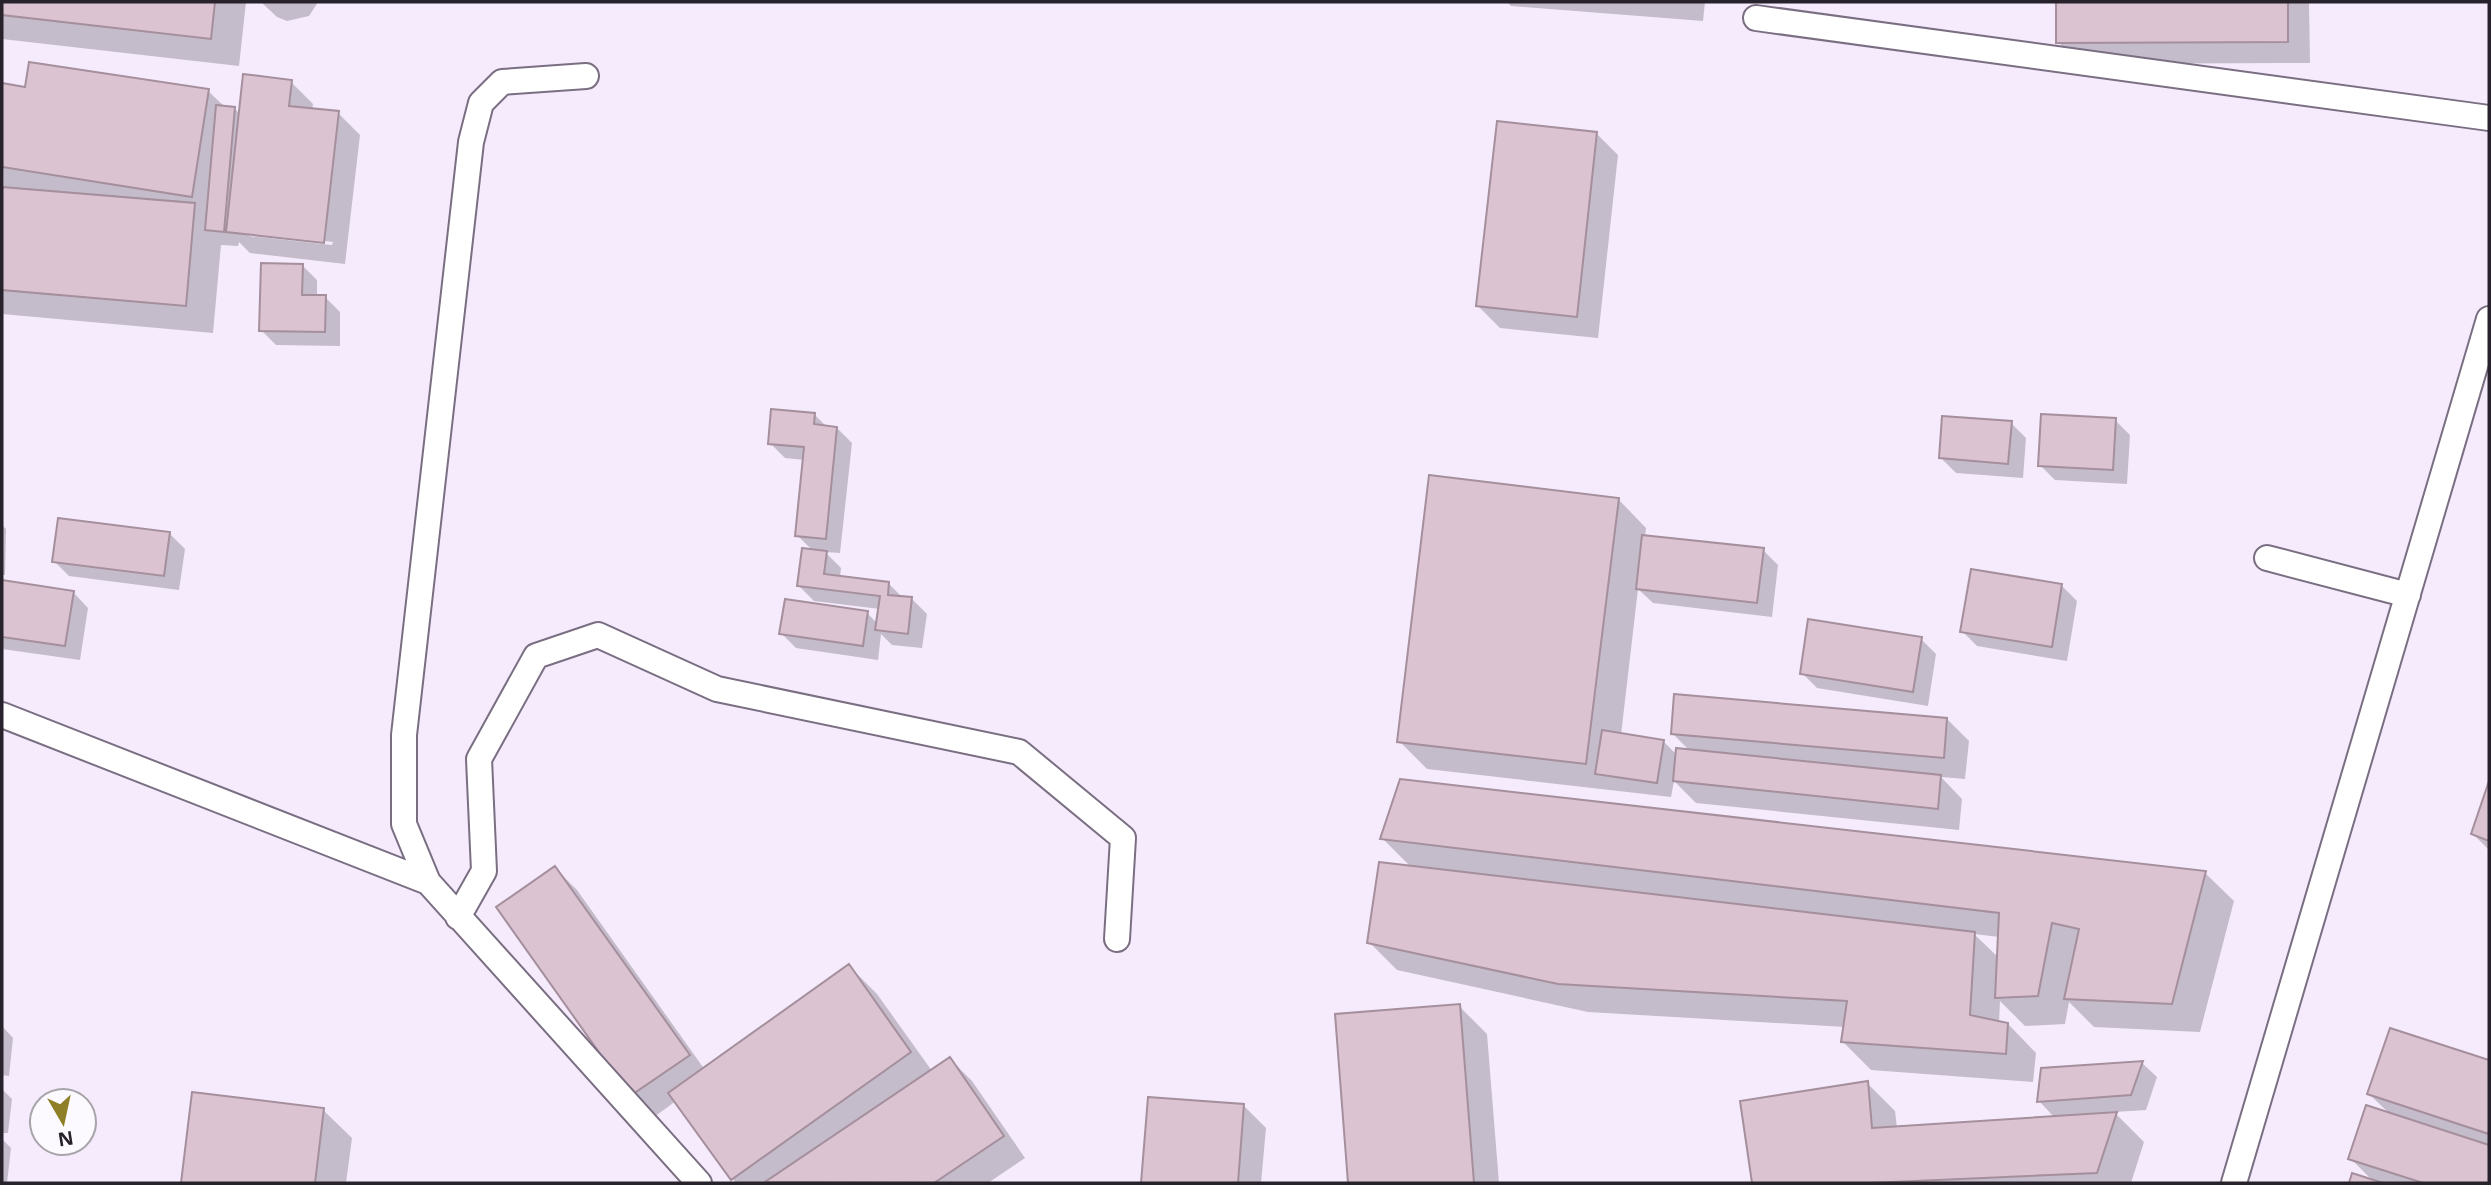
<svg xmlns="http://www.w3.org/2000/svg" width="2491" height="1185" font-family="'Noto Sans',sans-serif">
<rect width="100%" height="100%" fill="#fdfaff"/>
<path fill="#f5ebfd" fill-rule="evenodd" d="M2 2H2489V1183H2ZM42 1101H84V1143H42Z"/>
<path fill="#0003" fill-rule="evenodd" d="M2 2H246L239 66 2 39Z
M261 2H318L309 16 287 21 277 17Z
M1507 2H1705L1703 21 1511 6Z
M2057 2H2309L2310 63 2080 64 2058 42Z
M291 82 313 104 312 110 338 113 360 135 345 264 250 253 239 242 238 246 221 245 213 333 2 314V189H4L2 85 26 89 208 91 225 107 234 108 241 115ZM249 233 333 242 332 245 249 236Z
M1596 133 1618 155 1598 338 1500 328 1478 306Z
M302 265 317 280V297H325L340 312V346L276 345 261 330Z
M815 415 827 427 837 428 852 443 840 553 825 552 841 568 840 578 889 584 903 598 912 599 927 614 922 648 892 645 881 634 878 660 796 648 781 633 867 613 878 624 880 609 814 601 799 586 813 551 797 535 805 460 785 458 770 443Z
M2115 420 2130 435 2127 484 2055 480 2040 465Z
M2011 423 2026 438 2023 478 1956 473 1941 458Z
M1618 499 1646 528 1645 537 1763 550 1778 565 1772 617 1653 603 1638 589 1621 735 1663 741 1677 755 1690 751 1673 734 1947 719 1969 741 1965 779 1941 777 1962 799 1959 830 1696 803 1674 781 1671 797 1427 769 1399 741Z
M2 525 6 529 5 575H2Z
M170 534 185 549 179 590 69 576 54 561Z
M2 582 73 592 88 608 80 660 2 649Z
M2062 586 2077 601 2067 661 1977 646 1962 631Z
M1921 639 1936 654 1928 706 1817 688 1802 673Z
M2489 786V850L2473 834Z
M1382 838 2205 873 2234 901 2200 1032 2094 1027 2069 1002 2065 1024 2025 1026 2000 1001 1999 1023 2008 1024 2036 1053 2033 1082 1871 1070 1843 1042 1845 1027 1588 1012 1397 970 1369 942 1411 867ZM1974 934 1999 937V958Z
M555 868 577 890 705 1070 849 966 877 994 932 1071 950 1059 972 1081 1025 1158 988 1183H736L676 1101 654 1117 632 1095Z
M1459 1006 1487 1034 1499 1183H1350L1337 1015Z
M2 1026 13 1038 9 1076 2 1075Z
M2391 1030 2489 1062V1183H2350L2353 1175 2374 1182 2350 1158 2391 1115 2369 1094Z
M2142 1063 2157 1077 2146 1110 2114 1112 2144 1142 2131 1183H1754L1742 1102 1867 1083 1895 1111 1897 1128 2055 1118 2039 1101Z
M2 1089 12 1099 8 1133H2Z
M193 1094 323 1110 352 1138 346 1183H182Z
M1150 1099 1244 1106 1266 1128 1261 1183H1143Z
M2 1139 11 1148 7 1183H2Z"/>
<path fill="#dbc3d2" stroke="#a58f9c" stroke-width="2" d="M2 2H215L211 39 2 15Z
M2056 2H2288V42L2056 43Z
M29 62 209 89 192 197 2 167V83L25 87Z
M243 74 292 80 289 106 339 111 324 243 226 232Z
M216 105 235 107 224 232 205 230Z
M1497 121 1597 132 1577 317 1476 306Z
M2 187 195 203 186 306 2 290Z
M261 263 303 264 302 295H326L325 332 259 331Z
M771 409 815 413 814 424 837 427 826 539 795 536 804 447 768 444Z
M2041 414 2116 418 2113 470 2038 466Z
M1942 416 2012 421 2008 464 1939 458Z
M1429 475 1619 498 1586 764 1397 742Z
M58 518 170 532 164 576 52 562Z
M1642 535 1764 548 1757 603 1636 589Z
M802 548 827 551 824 574 889 582 888 595 912 597 908 634 875 630 880 596 797 586Z
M1971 569 2062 584 2052 647 1960 632Z
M2 580 74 591 65 646 2 637Z
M785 599 868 611 863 646 779 634Z
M1808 619 1922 637 1913 692 1800 674Z
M1674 694 1947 718 1944 758 1671 734Z
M1602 730 1664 740 1657 783 1595 774Z
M1676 748 1941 775 1938 809 1673 781Z
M1400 779 2206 871 2172 1004 2064 999 2079 929 2052 923 2038 996 1995 998 1999 913 1380 839Z
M2489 781V841L2471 834Z
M1379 862 1975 932 1970 1015 2008 1023 2006 1054 1841 1042 1847 1001 1558 984 1367 943Z
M555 866 690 1055 630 1096 496 907Z
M849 964 911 1052 731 1180 668 1093Z
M1460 1004 1474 1183H1348L1335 1014Z
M2390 1028 2489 1060V1134L2367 1094Z
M950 1057 1004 1136 934 1183 765 1182Z
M2143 1061 2131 1095 2037 1102 2041 1068Z
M1868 1081 1872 1128 2117 1112 2097 1173 1870 1183H1752L1740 1101Z
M192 1092 324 1108 315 1183H181Z
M1148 1097 1244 1104 1238 1183H1141Z
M2366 1105 2489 1145V1183H2423L2348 1159Z
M2352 1173 2383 1183H2349Z"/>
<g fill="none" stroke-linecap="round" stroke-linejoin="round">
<defs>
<path id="service" d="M1756 18 2489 118
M586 76 502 82 481 103 471 142 404 735V824L428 882 699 1183
M2267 558 2408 595
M2 715 428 882
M458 917 484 871 479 759 536 656 598 635 717 689 1019 752 1123 838 1117 939
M2234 1183 2489 319"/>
</defs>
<use href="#service" stroke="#7a6e82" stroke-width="28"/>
<use href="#service" stroke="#fff" stroke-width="24"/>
</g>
<rect width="2491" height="1185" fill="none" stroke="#27222b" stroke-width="7"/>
<g transform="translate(63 1122) rotate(171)"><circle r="33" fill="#fdfaff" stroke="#a7a4aa" stroke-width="2"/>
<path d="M0-5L12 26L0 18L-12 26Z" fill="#8f7f26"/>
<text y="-10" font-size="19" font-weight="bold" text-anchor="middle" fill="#27222b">N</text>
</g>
</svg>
